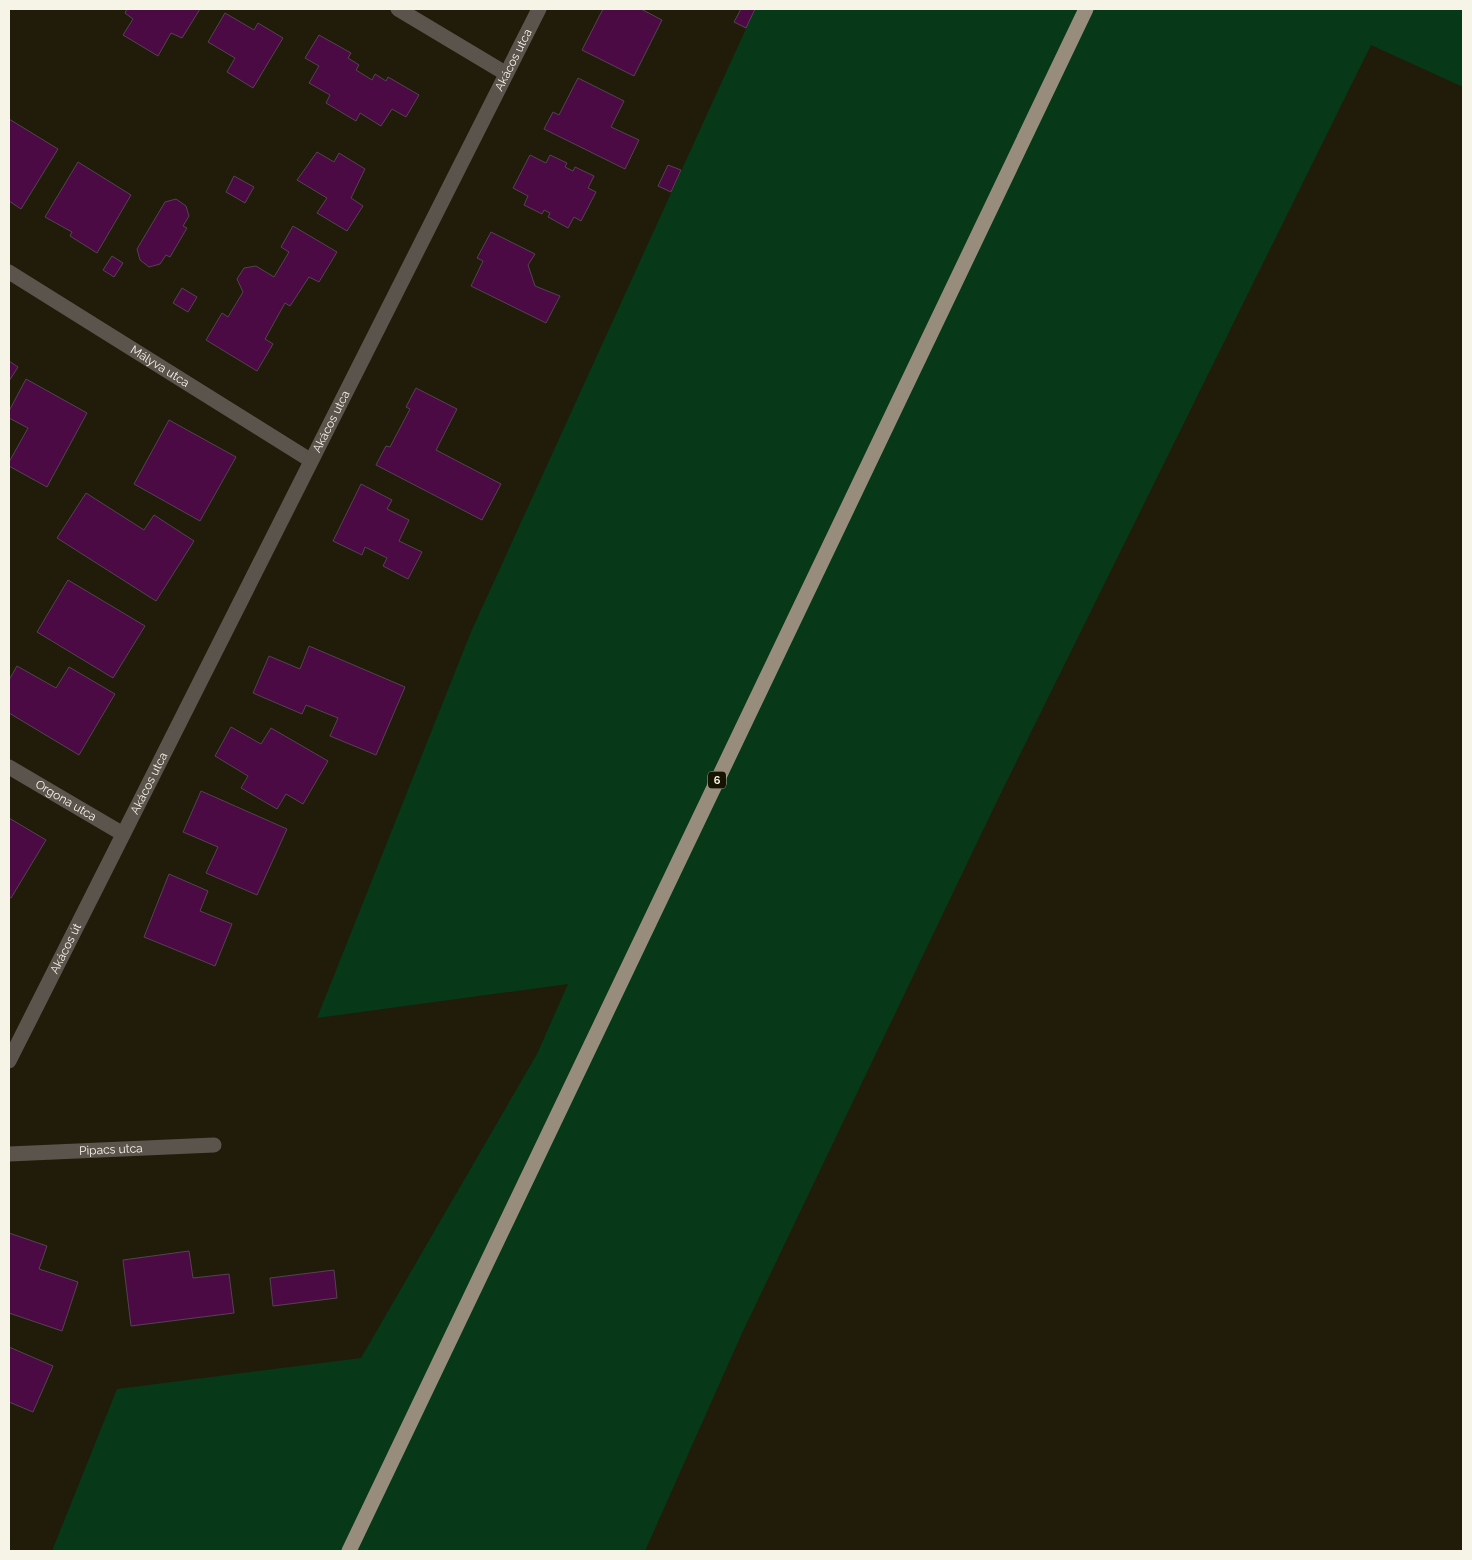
<svg xmlns="http://www.w3.org/2000/svg" width="1472" height="1560" font-family="Raleway,sans-serif">
<rect width="100%" height="100%" fill="#201c09"/>
<path fill="#073818" d="M755 9H1463V87L1371 45 997 801 743 1331 645 1551H52L117 1389 361 1358 537 1054 568 984 317 1018 471 632Z"/>
<path fill="#4c0a45" stroke="#544351" d="M127 9H200L182 38 171 33 158 56 123 35 133 19 125 13Z
M603 9H641L662 20 634 76 582 50Z
M741 9H755L746 28 734 22Z
M225 13 254 30 258 23 283 38 253 88 227 72 235 58 208 42Z
M319 35 351 53 348 58 359 65 356 70 372 80 375 74 386 81 388 77 419 95 406 117 392 109 381 126 360 113 356 121 326 103 330 95 309 83 319 66 305 58Z
M578 78 624 101 611 127 639 140 625 169 544 129 553 112 559 115Z
M9 119 58 149 21 209 9 201Z
M317 152 334 162 339 153 365 169 351 198 363 206 347 231 317 213 327 198 297 180Z
M530 155 546 163 550 155 567 163 565 167 573 171 575 167 594 176 588 188 596 192 581 221 574 217 568 228 548 217 550 213 544 210 542 214 524 205 528 196 513 188Z
M78 162 131 195 97 253 70 236 72 232 45 217Z
M668 165 681 170 671 192 658 186Z
M234 176 254 187 245 203 226 192Z
M176 199 186 206 189 216 183 226 187 228 170 257 166 255 160 264 149 267 140 260 137 249 165 202Z
M293 226 337 252 319 282 309 277 290 306 285 303 265 339 273 344 257 371 206 340 222 313 228 317 243 292 237 279 244 268 256 266 274 277 289 252 281 247Z
M491 232 535 254 528 265 535 286 560 296 546 323 471 286 483 261 477 258Z
M112 256 123 263 114 277 103 270Z
M182 288 197 297 188 312 173 303Z
M9 361 18 367 9 381Z
M26 379 87 413 47 487 9 466V462L28 428 9 418V411Z
M416 388 457 409 436 450 501 484 482 520 376 465 386 446 390 447 410 409 406 407Z
M169 420 236 457 200 521 134 484Z
M361 484 392 500 387 509 409 520 399 541 422 552 408 579 383 566 387 558 365 547 362 555 333 541Z
M86 493 144 530 154 515 194 541 156 601 57 538Z
M68 580 145 626 113 678 37 632Z
M309 646 405 687 376 755 330 736 338 718 306 705 302 714 253 693 269 656 300 669Z
M17 666 56 688 69 667 115 694 79 755 9 713V680Z
M231 727 261 744 271 728 328 761 303 804 286 794 277 809 241 788 248 776 215 756Z
M201 791 287 829 257 895 206 873 218 847 183 832Z
M9 818 46 840 11 898 9 897Z
M169 874 208 891 200 911 232 924 215 966 144 937Z
M9 1233 47 1246 39 1269 78 1282 62 1331 9 1313Z
M189 1251 193 1278 229 1274 234 1313 131 1326 123 1260Z
M334 1270 337 1298 273 1306 270 1278Z
M9 1347 53 1366 33 1412 9 1402Z"/>
<g fill="none" stroke-linecap="round" stroke-linejoin="round">
<g stroke="#5a544c" stroke-width="15">
<path d="M398 9 505 73"/>
<path id="s1" d="M9 272 310 460"/>
<path id="s2" d="M9 767 123 834"/>
<path id="s3" d="M9 1061 539 9"/>
<path id="s4" d="M9 1154 214 1145"/>
</g>
<path stroke="#988d7c" stroke-width="15" d="M349 1551 1086 9"/>
</g>
<g text-anchor="middle" dominant-baseline="central" stroke-width="4.5" stroke-linejoin="round" paint-order="stroke">
<rect fill="#171302" stroke="#b3b0a2" stroke-width="1" x="708" y="771.5" width="18" height="17" rx="4"/>
<g font-size="11" font-weight="bold" fill="#f6f3e7">
<text x="717" y="780">6</text>
</g>
<g font-size="12" fill="#f6f3e7" stroke="#171302">
<text stroke="none"><textPath href="#s3" startOffset="1121">Akácos utca</textPath></text>
<text stroke="none"><textPath href="#s1" startOffset="178">Mályva utca</textPath></text>
<text stroke="none"><textPath href="#s3" startOffset="716">Akácos utca</textPath></text>
<text stroke="none"><textPath href="#s3" startOffset="311">Akácos utca</textPath></text>
<text stroke="none"><textPath href="#s2" startOffset="66">Orgona utca</textPath></text>
<text stroke="none"><textPath href="#s3" startOffset="126">Akácos út</textPath></text>
<text stroke="none"><textPath href="#s4" startOffset="102">Pipacs utca</textPath></text>
</g>
</g>
<rect width="1472" height="1560" fill="none" stroke="#f6f3e7" stroke-width="20"/>
</svg>
